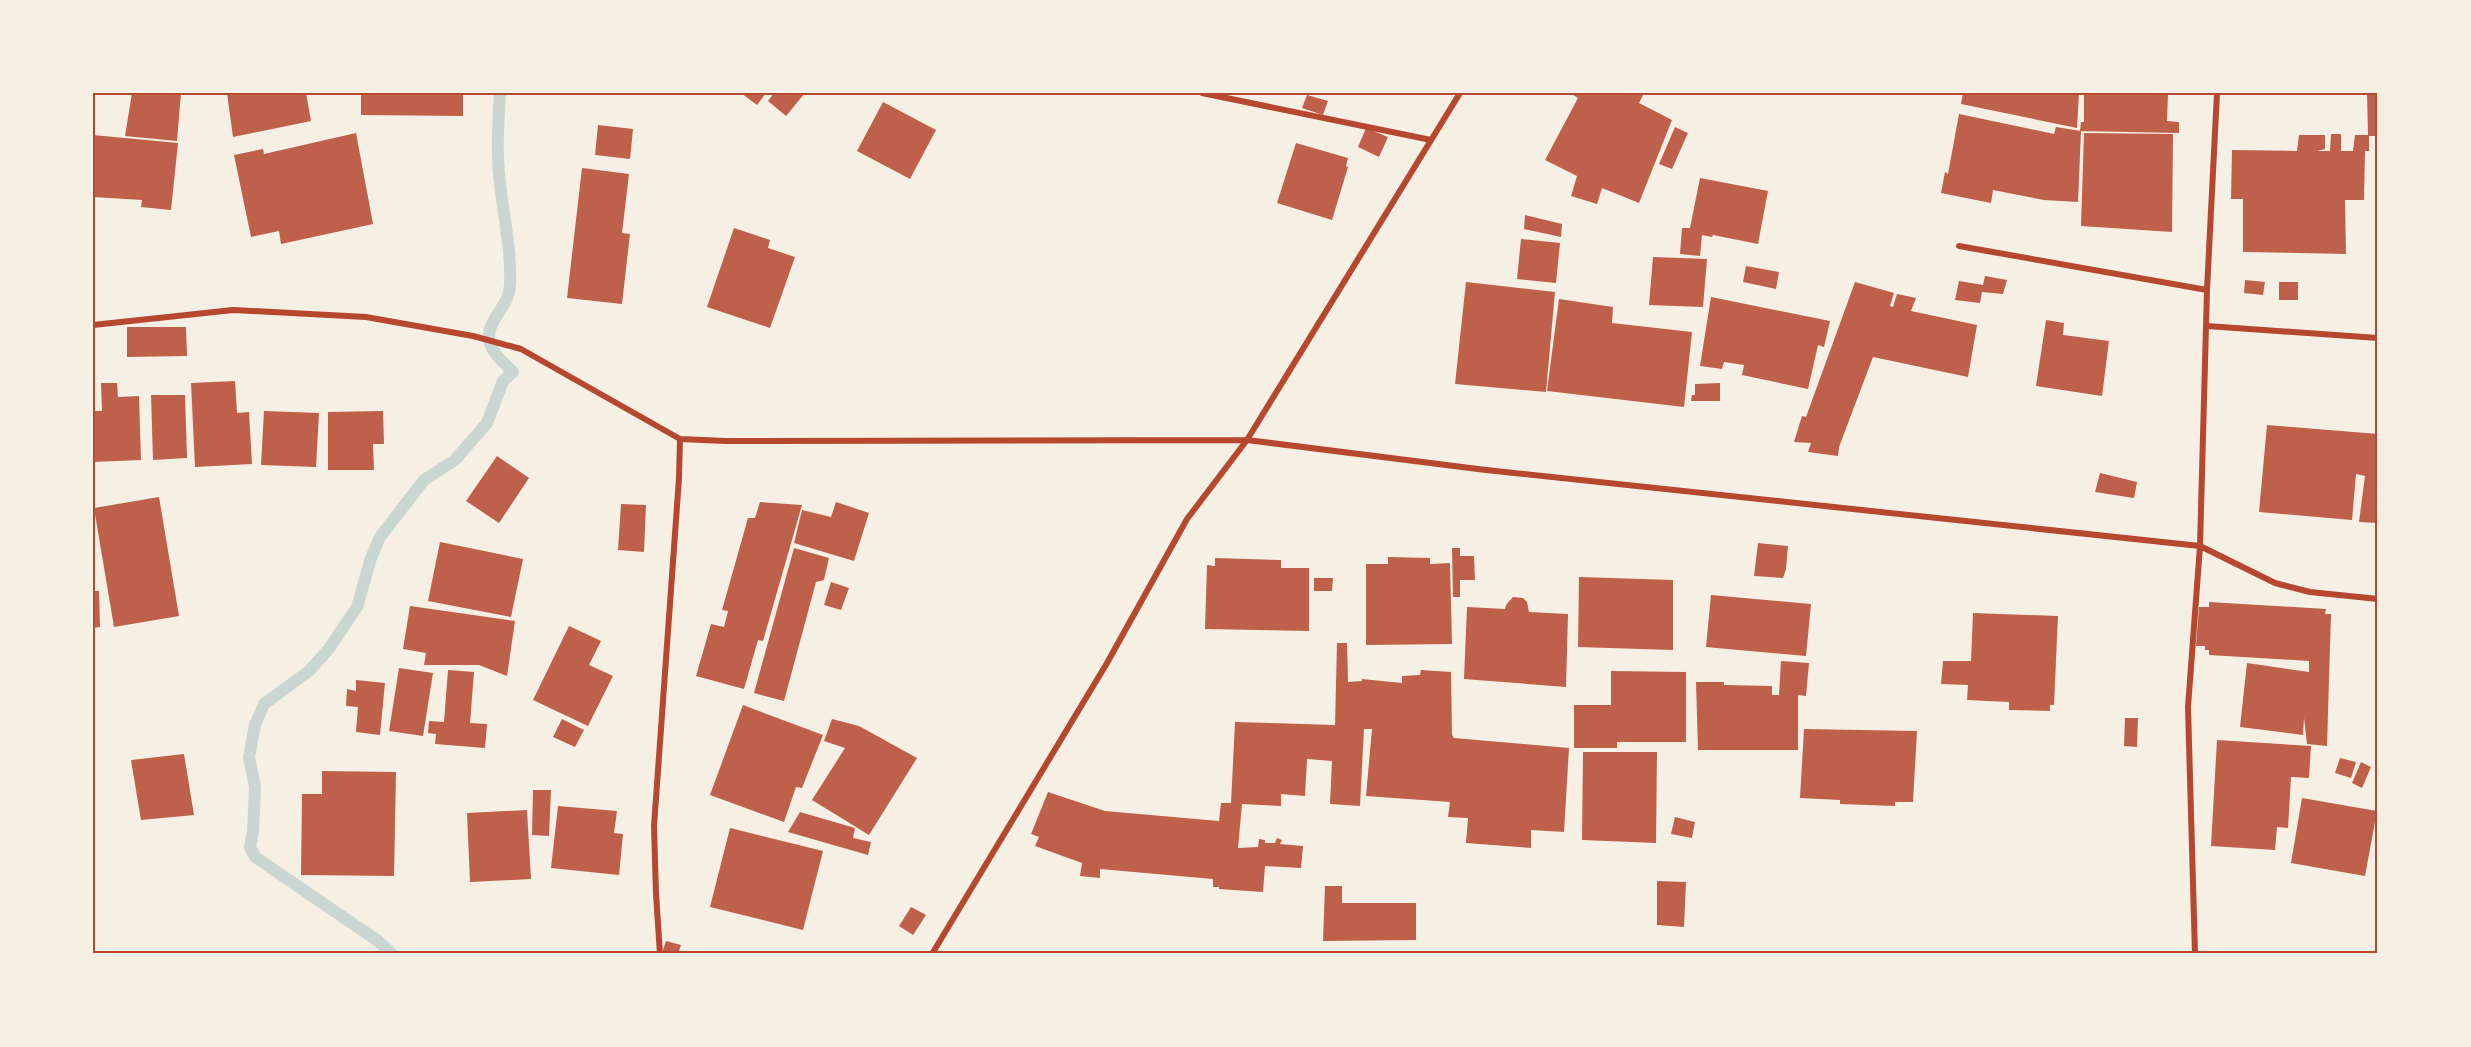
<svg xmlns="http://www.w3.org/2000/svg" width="2471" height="1047" font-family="Bitter,serif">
<rect width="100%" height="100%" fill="#f6efe4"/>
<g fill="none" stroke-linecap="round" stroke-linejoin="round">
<path stroke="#c9d6d2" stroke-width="12" d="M392 954 378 941 255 857 250 847 253 832 255 787 249 757 255 725 264 704 309 671 328 650 357 607 371 558 380 537 424 480 455 460 487 423 503 381 513 372C505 363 494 356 490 343 484 321 509 309 510 285 512 242 499 200 498 157 497 136 499 114 500 93"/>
</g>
<path fill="#bf614a" d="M132 93H181L177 141 125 136Z
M227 93H306L311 121 233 137Z
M361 93H463V116L361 115Z
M741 93H766L757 105Z
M774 93H805L786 116 768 101Z
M1570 93H1644L1639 103 1672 120 1639 203 1602 188 1597 204 1571 196 1577 176 1545 160 1578 98Z
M1963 93H2079L2077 128 1961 104Z
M2084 93H2168L2167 121 2179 122V133L2080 131 2081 122H2084Z
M2367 93H2378V136H2369V151H2365L2364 200H2345L2346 254 2243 252V199H2231L2232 150 2297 151 2299 135H2325V149L2317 151H2330L2331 134H2341V151H2353L2355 135H2368Z
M1307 95 1328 101 1323 115 1302 108Z
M883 102 936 130 910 179 857 151Z
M1959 114 2054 134 2056 127 2081 131 2078 202 2044 200 1993 190 1991 203 1941 193 1945 172 1948 174Z
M598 125 633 129 630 159 595 155Z
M1675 127 1688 133 1672 169 1659 164Z
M1366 128 1388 137 1379 157 1358 147Z
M356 133 373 224 281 244 279 231 251 237 234 155 263 149 264 154Z
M2084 133 2173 134 2172 232 2081 226Z
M93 135 178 143 171 210 141 207 142 200 93 197Z
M1296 143 1348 158 1346 166 1348 167 1332 220 1277 203Z
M582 168 629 174 622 233 630 234 622 304 567 298Z
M1700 178 1768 191 1758 244 1713 235 1712 237 1702 235 1700 256 1680 254 1682 228H1690Z
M1525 215 1562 224 1561 237 1524 229Z
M734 228 770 240 768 248 795 257 770 328 707 307Z
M1521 239 1560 243 1556 283 1517 279Z
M1653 257 1707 259 1703 307 1649 305Z
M1746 266 1779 272 1776 289 1743 282Z
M1985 276 2007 280 2003 294 1982 292 1980 303 1955 300 1959 281 1983 285Z
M2245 280 2265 282 2263 295 2244 293Z
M1466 282 1555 292 1546 392 1455 384Z
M1855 282 1894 293 1890 306 1893 307 1897 294 1916 298 1911 311 1977 325 1968 377 1873 357 1839 447 1838 456 1808 452 1811 443 1794 442 1802 416 1806 417Z
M2279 282H2298V300H2279Z
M1711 297 1830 321 1824 347 1818 345 1808 389 1742 375 1744 365 1724 362 1722 369 1700 366Z
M1559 299 1613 307 1612 323 1692 332 1684 407 1547 391Z
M2046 320 2064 323 2063 335 2109 341 2102 396 2036 386Z
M127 327H186L187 356 127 357Z
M235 381 237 413 249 412 252 464 195 467 191 383Z
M101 383H117L118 397 139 396 141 460 93 462V411H102Z
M1720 383V401H1691L1692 395H1695V384Z
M151 395H185L187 458 153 460Z
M264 411 319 413 316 467 261 465Z
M383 411 384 444H373L374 470H328V412Z
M2267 425 2378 434V523L2359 522 2365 476 2356 474 2352 520 2259 512Z
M497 456 529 478 499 523 466 501Z
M2100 473 2137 482 2134 498 2095 492Z
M159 497 179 616 114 627 94 508Z
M760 502 802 505 763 641 758 640 744 689 696 676 711 624 724 627 728 611 722 610 748 518H755Z
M836 502 869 513 854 561 794 543 802 510 831 517Z
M621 504 646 505 644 552 618 550Z
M440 542 523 559 511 617 428 601Z
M1758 543 1788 546 1786 569 1783 578 1754 576Z
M794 548 829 558 824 580 816 582 784 701 754 693Z
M1452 548H1460V556H1474L1475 580H1460V597H1453Z
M1388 557 1430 558V564L1450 563 1452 644 1366 645V564H1388Z
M1215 558 1281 560V568H1309V631L1205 629 1207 565 1215 566Z
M1579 577 1673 580V650L1578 647Z
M1314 578H1333L1332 591H1314Z
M831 582 849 588 841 610 824 605Z
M93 591H99L100 627 93 628Z
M1711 595 1811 604 1806 656 1706 647Z
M1513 597 1523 598 1527 602 1529 612 1568 614 1566 687 1464 679 1467 607 1505 609 1506 605Z
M2209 602 2326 609 2325 614H2331L2327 746 2307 744 2304 718 2303 735 2240 727 2247 663 2309 672V661L2209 655V650H2205V646H2196L2199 607H2209Z
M410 606 515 621 507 676 479 665H424L426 653 403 649Z
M1973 613 2058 616 2054 705H2050V711L2009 710V702L1967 700 1968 685 1941 684 1943 661H1971Z
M569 626 601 641 589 665 613 676 588 726 533 700Z
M1337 643H1347L1348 682 1362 681V679L1402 683V676L1420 675 1421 670 1451 672 1452 735 1454 738 1569 748 1564 832 1531 830V848L1466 843 1468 818 1448 817 1450 802 1366 796 1372 729H1364L1360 806 1330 804 1332 761 1307 759 1305 796 1281 794V806L1242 804 1238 848 1258 847 1259 839 1265 840V843H1275L1277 838 1282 840 1280 844 1303 846 1301 868 1265 866 1263 892 1219 889V887H1213V879L1100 869V878L1080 876 1082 863 1035 846 1039 837 1031 834 1048 792 1105 811 1219 821 1221 803H1231L1235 722 1335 725Z
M1781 661 1809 663 1806 696 1798 695V750H1698L1696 682H1724V685L1772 686V695H1779Z
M399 668 433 673 423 736 389 731Z
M448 670 474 672 470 723 487 724 485 748 435 744 436 734 428 733 429 721 444 722Z
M1611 671 1686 672V742H1617V748H1574V705H1611Z
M356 680 385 683 380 735 356 732 358 707 346 706 347 689 356 691Z
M743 705 823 735 802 788 796 787 784 822 710 795Z
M2125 718H2138L2137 747 2124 746Z
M562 719 584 730 575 747 553 737Z
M832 719 859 726 917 758 869 835 812 800 845 748 824 741Z
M1804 729 1917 731 1913 802H1895V806L1840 804V800L1800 798Z
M2217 740 2311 746 2309 778 2291 777 2288 828 2277 827 2275 850 2211 846Z
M1583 752H1657L1656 843 1582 840Z
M184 754 194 815 141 820 131 760Z
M2340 758 2356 762 2351 778 2335 773Z
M2361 762 2371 767 2362 788 2352 783Z
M322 771 396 772 394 876 301 875 302 794H322Z
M533 790H551L549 836 532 835Z
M2302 798 2377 811 2365 876 2291 863Z
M558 806 617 811 614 833 623 834 619 875 551 868Z
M527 810 531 879 470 882 467 813Z
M800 812 855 828 853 838 871 842 868 855 788 832Z
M1675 817 1695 822 1692 838 1671 834Z
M730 828 823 851 803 930 710 907Z
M1657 881 1686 882 1684 927 1657 925Z
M1325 886H1342V903H1416V940L1323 941Z
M911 907 926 915 913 935 899 926Z
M666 941 681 945 678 954 662 953Z"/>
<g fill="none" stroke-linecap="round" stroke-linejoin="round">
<path stroke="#b5482f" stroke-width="6" d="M1202 93 1431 140
M1959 246 2207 290
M93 325 233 310 366 317 473 336 521 349 680 439 725 441 1247 440 1486 470 2200 546 2275 583 2310 592 2378 599
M2207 326 2378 338
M660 954 656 894 654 826 679 478 680 439
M932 954 1107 663 1187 519 1247 440 1460 93
M2195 954 2188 707 2200 546 2207 290 2217 93"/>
</g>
<rect width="2471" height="1047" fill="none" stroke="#f6efe4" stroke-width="189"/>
<rect x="94" y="94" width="2282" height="858" fill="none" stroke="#b5482f" stroke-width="2"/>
</svg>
